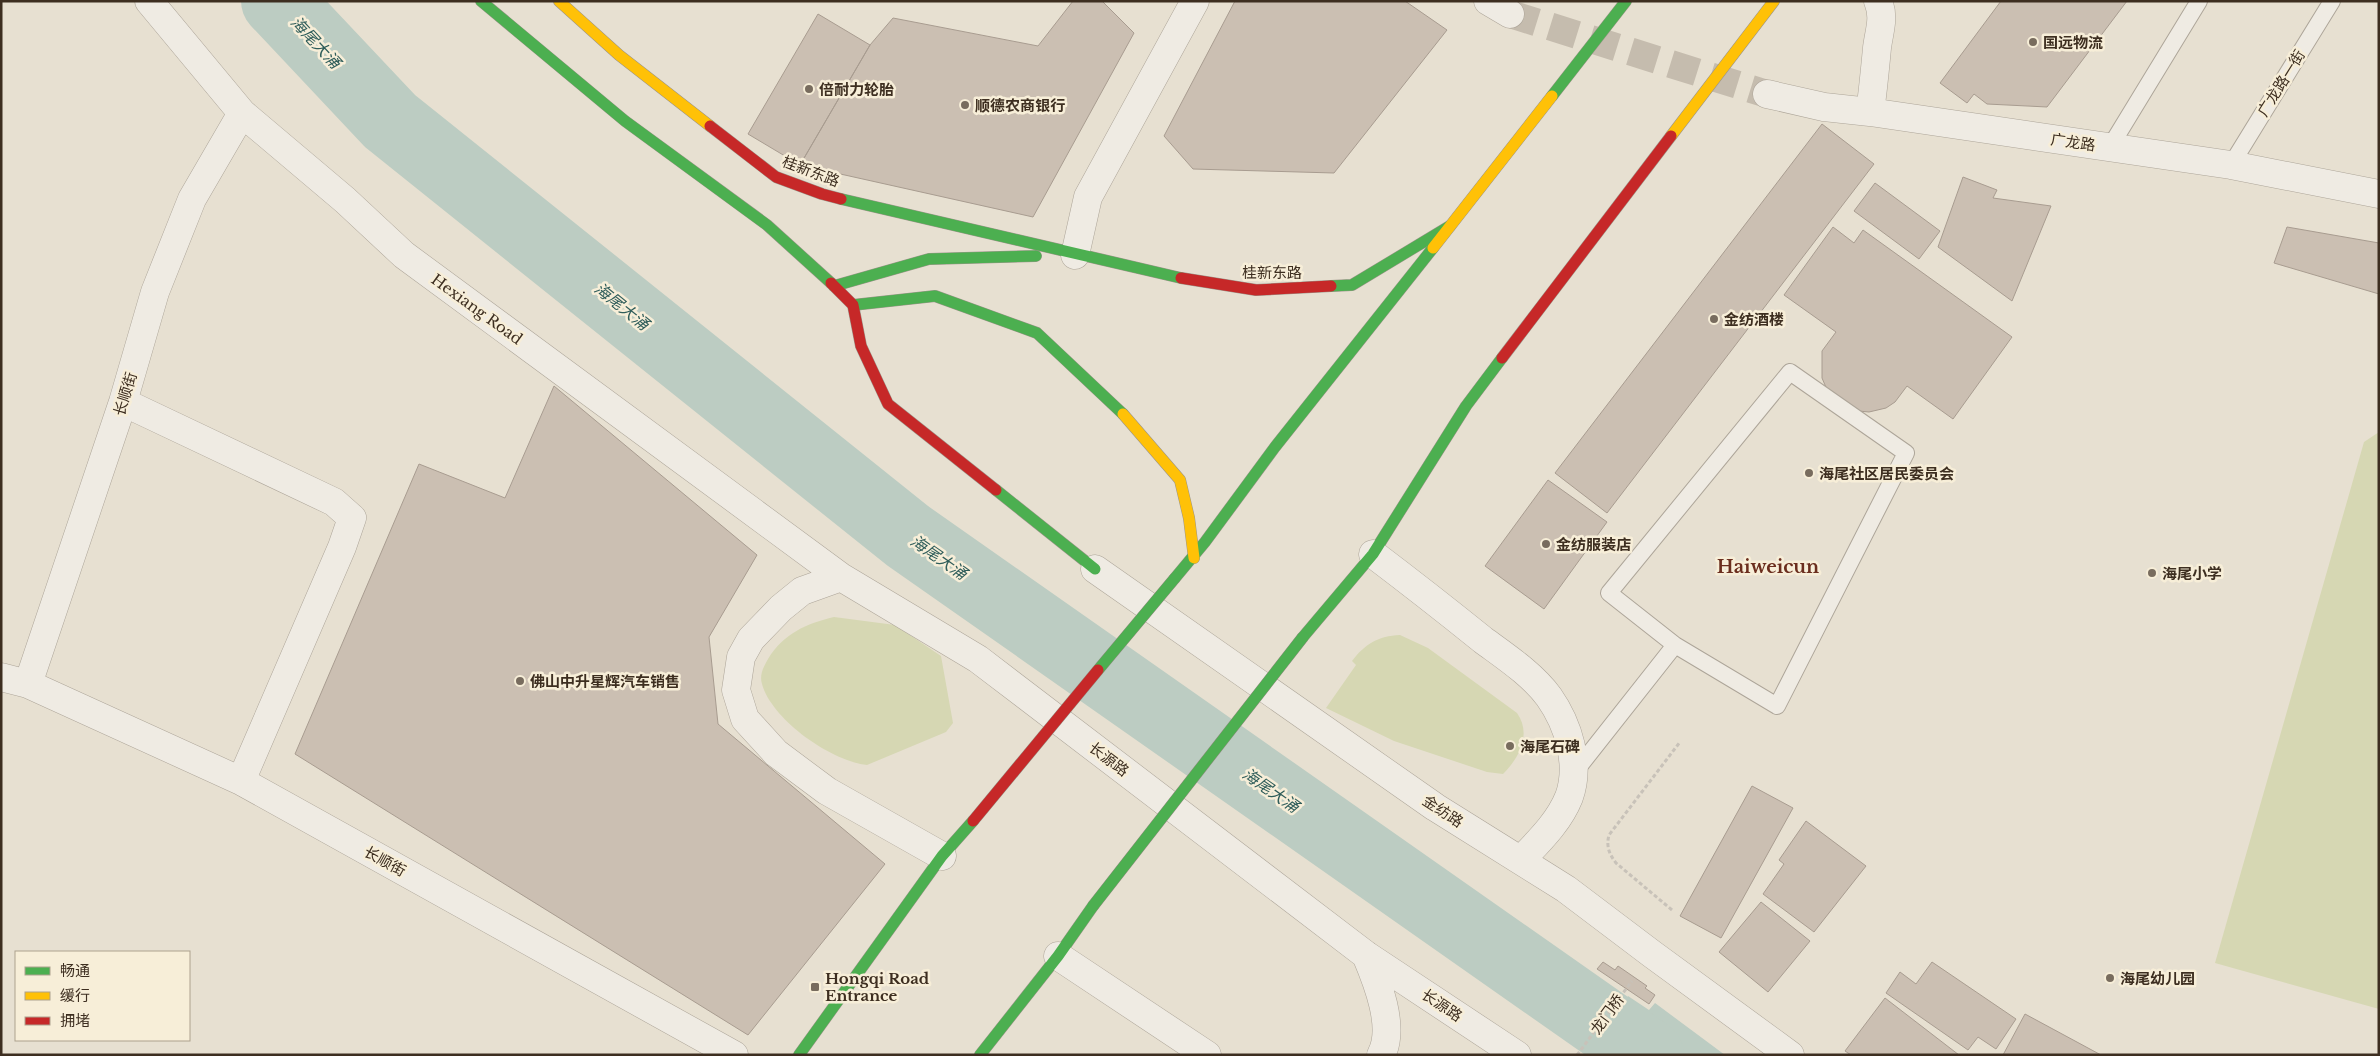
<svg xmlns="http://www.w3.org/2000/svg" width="2380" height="1056" font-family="'Libre Baskerville','Noto Sans SC',serif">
<rect width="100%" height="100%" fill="#e7e0d1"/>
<path fill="#d6d7b3" d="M2379 432V1009L2215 963 2364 442Z
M834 617 895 625 941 656 953 723 946 732 867 765C831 761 772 720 762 684 759 675 764 666 768 659 784 633 806 624 834 617Z
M1400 635 1428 648 1517 713C1532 734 1519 758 1503 774L1487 772 1394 741 1326 708 1356 665 1352 661C1365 644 1378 636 1400 635Z"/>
<path fill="#bcccc2" d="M1628 996 1649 1010 1655 1003 1725 1055H1590Z"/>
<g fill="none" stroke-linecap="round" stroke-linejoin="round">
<path stroke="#bcccc2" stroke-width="72" d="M277 1 390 121 908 536 1648 1055"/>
</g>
<path fill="#cbbfb2" stroke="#a89c90" d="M1073 1H1102L1134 33 1033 217 800 165 870 45 893 18 1038 46Z
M1235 1H1405L1447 30 1334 173 1193 169 1164 136Z
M2001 1H2127L2047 107 1987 104 1974 94 1967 103 1940 83Z
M818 14 870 45 800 165 748 134Z
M1822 124 1874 164 1607 513 1555 473Z
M1963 177 1997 190 1993 198 2051 206 2012 301 1938 247Z
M1875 183 1940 231 1919 259 1854 211Z
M1833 227 1854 243 1863 230 2012 337 1953 419 1907 386 1895 402 1886 408 1869 412 1848 410 1828 392 1822 378V351L1836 332 1784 295Z
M2287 227 2379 243V294L2274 263Z
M554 386 757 555 709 637 718 724 885 864 748 1035 295 754 419 464 505 498Z
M1548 480 1607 522 1544 609 1485 566Z
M1752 786 1793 808 1721 938 1680 916Z
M1806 821 1866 866 1814 932 1763 894 1784 864 1779 860Z
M1761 902 1810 941 1768 992 1719 952Z
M1603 962 1615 970 1618 966 1647 986 1645 988 1655 995 1649 1004 1597 969Z
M1932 962 2016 1019 1996 1049 1978 1037 1968 1050 1886 993 1900 972 1916 984Z
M1885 998 1959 1055H1851L1845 1051Z
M2025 1014 2101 1055H2003Z"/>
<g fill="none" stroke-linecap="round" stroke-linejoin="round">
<path stroke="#c5bcae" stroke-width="28" stroke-dasharray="28 14" stroke-linecap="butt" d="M1510 14 1767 94"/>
<defs>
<path id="lane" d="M2110 147 2199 1
M2231 165 2332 1
M1574 773 1675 645 1609 593 1790 372 1906 453 1777 706 1675 645"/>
<path id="street" d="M149 1 242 113 345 200 404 255 841 577 978 659 1366 955 1517 1055
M1488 1 1510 14
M1767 94 1824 107 1870 112 2231 165 2379 194
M1870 112C1873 91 1875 69 1877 48 1879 31 1885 18 1878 1
M242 113 192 199 155 292 123 402 28 684 241 781 734 1055
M1075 255 1088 197 1195 1
M123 402 334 502 352 518 342 547 241 781
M1373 554C1410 582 1447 611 1483 640 1506 657 1532 674 1549 697 1568 724 1581 764 1569 797 1559 822 1539 841 1521 860
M1095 569 1435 807 1566 889 1652 954 1790 1055
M841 577 802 591 781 608 751 639 741 657 736 690 745 719 776 753 827 791 942 856
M1 677 28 684
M1366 955C1377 981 1396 1028 1381 1055
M1058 956 1207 1055"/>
<path id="fast" d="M481 1 625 121 767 225 831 283
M1552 96 1626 1
M841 199 1181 278
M834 286 929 259 1036 256
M1331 286 1352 285 1450 226
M853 305 935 296 1037 333 1123 414
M996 490 1095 569
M1175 578 1205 542 1275 447 1433 248
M1303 637 1373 554 1466 406 1502 358
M799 1055 942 856 973 821
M980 1055 1058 956 1093 906"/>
<path id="slow" d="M559 1 619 55 710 126
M1671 136 1774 1
M1433 248 1552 96
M1123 414 1180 480 1189 518 1194 558"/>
<path id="jam" d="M710 126 776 177 822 194 841 199
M1181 278 1256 290 1331 286
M831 283 853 305 861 346 888 404 996 490
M1502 358 1671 136"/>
</defs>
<use href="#lane" stroke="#ada599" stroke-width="18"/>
<use href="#street" stroke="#ada599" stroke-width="29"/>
<use href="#fast" stroke="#9c958a" stroke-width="12"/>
<use href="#slow" stroke="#9c958a" stroke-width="12"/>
<use href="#jam" stroke="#9c958a" stroke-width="12"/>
<path stroke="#c8c2b9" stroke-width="3" stroke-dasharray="4 2.5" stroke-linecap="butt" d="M1672 910 1616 863C1609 854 1606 846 1609 835L1680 742
M1577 1055 1632 981"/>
<use href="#lane" stroke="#efebe3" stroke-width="16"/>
<use href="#street" stroke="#efebe3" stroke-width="28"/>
<use href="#fast" stroke="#4caf50" stroke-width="11"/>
<use href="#slow" stroke="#ffc107" stroke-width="11"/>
<use href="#jam" stroke="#c62828" stroke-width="11"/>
<defs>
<path id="fast-bridge" d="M1098 670 1175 578
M1093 906 1303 637"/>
<path id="jam-bridge" d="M973 821 1098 670"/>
</defs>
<use href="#fast-bridge" stroke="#928b80" stroke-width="12" stroke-linecap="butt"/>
<use href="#jam-bridge" stroke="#928b80" stroke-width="12" stroke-linecap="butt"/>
<use href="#fast-bridge" stroke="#4caf50" stroke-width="11"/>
<use href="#jam-bridge" stroke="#c62828" stroke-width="11"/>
</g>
<g fill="#786c5e" stroke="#f7eed8" stroke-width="2">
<circle cx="2033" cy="42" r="5"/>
<circle cx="809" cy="89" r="5"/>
<circle cx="965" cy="105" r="5"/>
<circle cx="1714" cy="319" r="5"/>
<circle cx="1809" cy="473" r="5"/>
<circle cx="1546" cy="544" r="5"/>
<circle cx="2152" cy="573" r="5"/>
<circle cx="520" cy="681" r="5"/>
<circle cx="1510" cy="746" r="5"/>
<circle cx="2110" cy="978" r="5"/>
<rect x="810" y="982" width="10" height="10" rx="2.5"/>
</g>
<g text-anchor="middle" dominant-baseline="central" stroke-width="5" stroke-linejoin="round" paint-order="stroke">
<g font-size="15" font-weight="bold" fill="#3d2e20" stroke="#f7eed8" text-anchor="start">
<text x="2043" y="42">国远物流</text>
<text x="819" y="89">倍耐力轮胎</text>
<text x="975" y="105">顺德农商银行</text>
<text x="1724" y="319">金纺酒楼</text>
<text x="1819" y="473">海尾社区居民委员会</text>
<text x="1556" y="544">金纺服装店</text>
<text x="2162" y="573">海尾小学</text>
<text x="530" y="681">佛山中升星辉汽车销售</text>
<text x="1520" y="746">海尾石碑</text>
<text x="825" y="978">Hongqi Road<tspan x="825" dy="17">Entrance</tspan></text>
<text x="2120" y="978">海尾幼儿园</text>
</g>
<g font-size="15" fill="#3d2e20" stroke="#f7eed8">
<text transform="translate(2281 83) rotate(-58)">广龙路一街</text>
<text transform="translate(2073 142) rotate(8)">广龙路</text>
<text transform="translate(811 171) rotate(21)">桂新东路</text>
<text x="1272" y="272">桂新东路</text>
<text transform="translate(477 309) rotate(36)">Hexiang Road</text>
<text transform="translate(125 394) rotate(-73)">长顺街</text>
<text transform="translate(1109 759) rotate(37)">长源路</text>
<text transform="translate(1443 811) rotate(33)">金纺路</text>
<text transform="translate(385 861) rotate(29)">长顺街</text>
<text transform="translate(1442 1005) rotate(34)">长源路</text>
<text transform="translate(1607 1014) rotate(-54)">龙门桥</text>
</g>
<g font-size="16" font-style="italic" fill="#2f5d5a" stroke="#f7eed8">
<text transform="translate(316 42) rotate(47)">海尾大涌</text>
<text transform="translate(622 306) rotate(39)">海尾大涌</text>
<text transform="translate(939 557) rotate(35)">海尾大涌</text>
<text transform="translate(1271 790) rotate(35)">海尾大涌</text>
</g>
<g font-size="18" font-weight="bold" fill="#6b2e1e" stroke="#f7eed8">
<text x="1768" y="567">Haiweicun</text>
</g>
</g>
<rect width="2380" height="1056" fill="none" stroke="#3d2e20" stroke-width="5"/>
<rect x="15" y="951" width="175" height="90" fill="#f7eed8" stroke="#ada18e"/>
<rect x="25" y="967" width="25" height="8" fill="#4caf50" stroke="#ada18e"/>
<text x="60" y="976" font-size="15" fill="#3d2e20">畅通</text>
<rect x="25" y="992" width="25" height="8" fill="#ffc107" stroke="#ada18e"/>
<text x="60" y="1001" font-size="15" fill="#3d2e20">缓行</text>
<rect x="25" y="1017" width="25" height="8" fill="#c62828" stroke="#ada18e"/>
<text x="60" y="1026" font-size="15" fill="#3d2e20">拥堵</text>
</svg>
